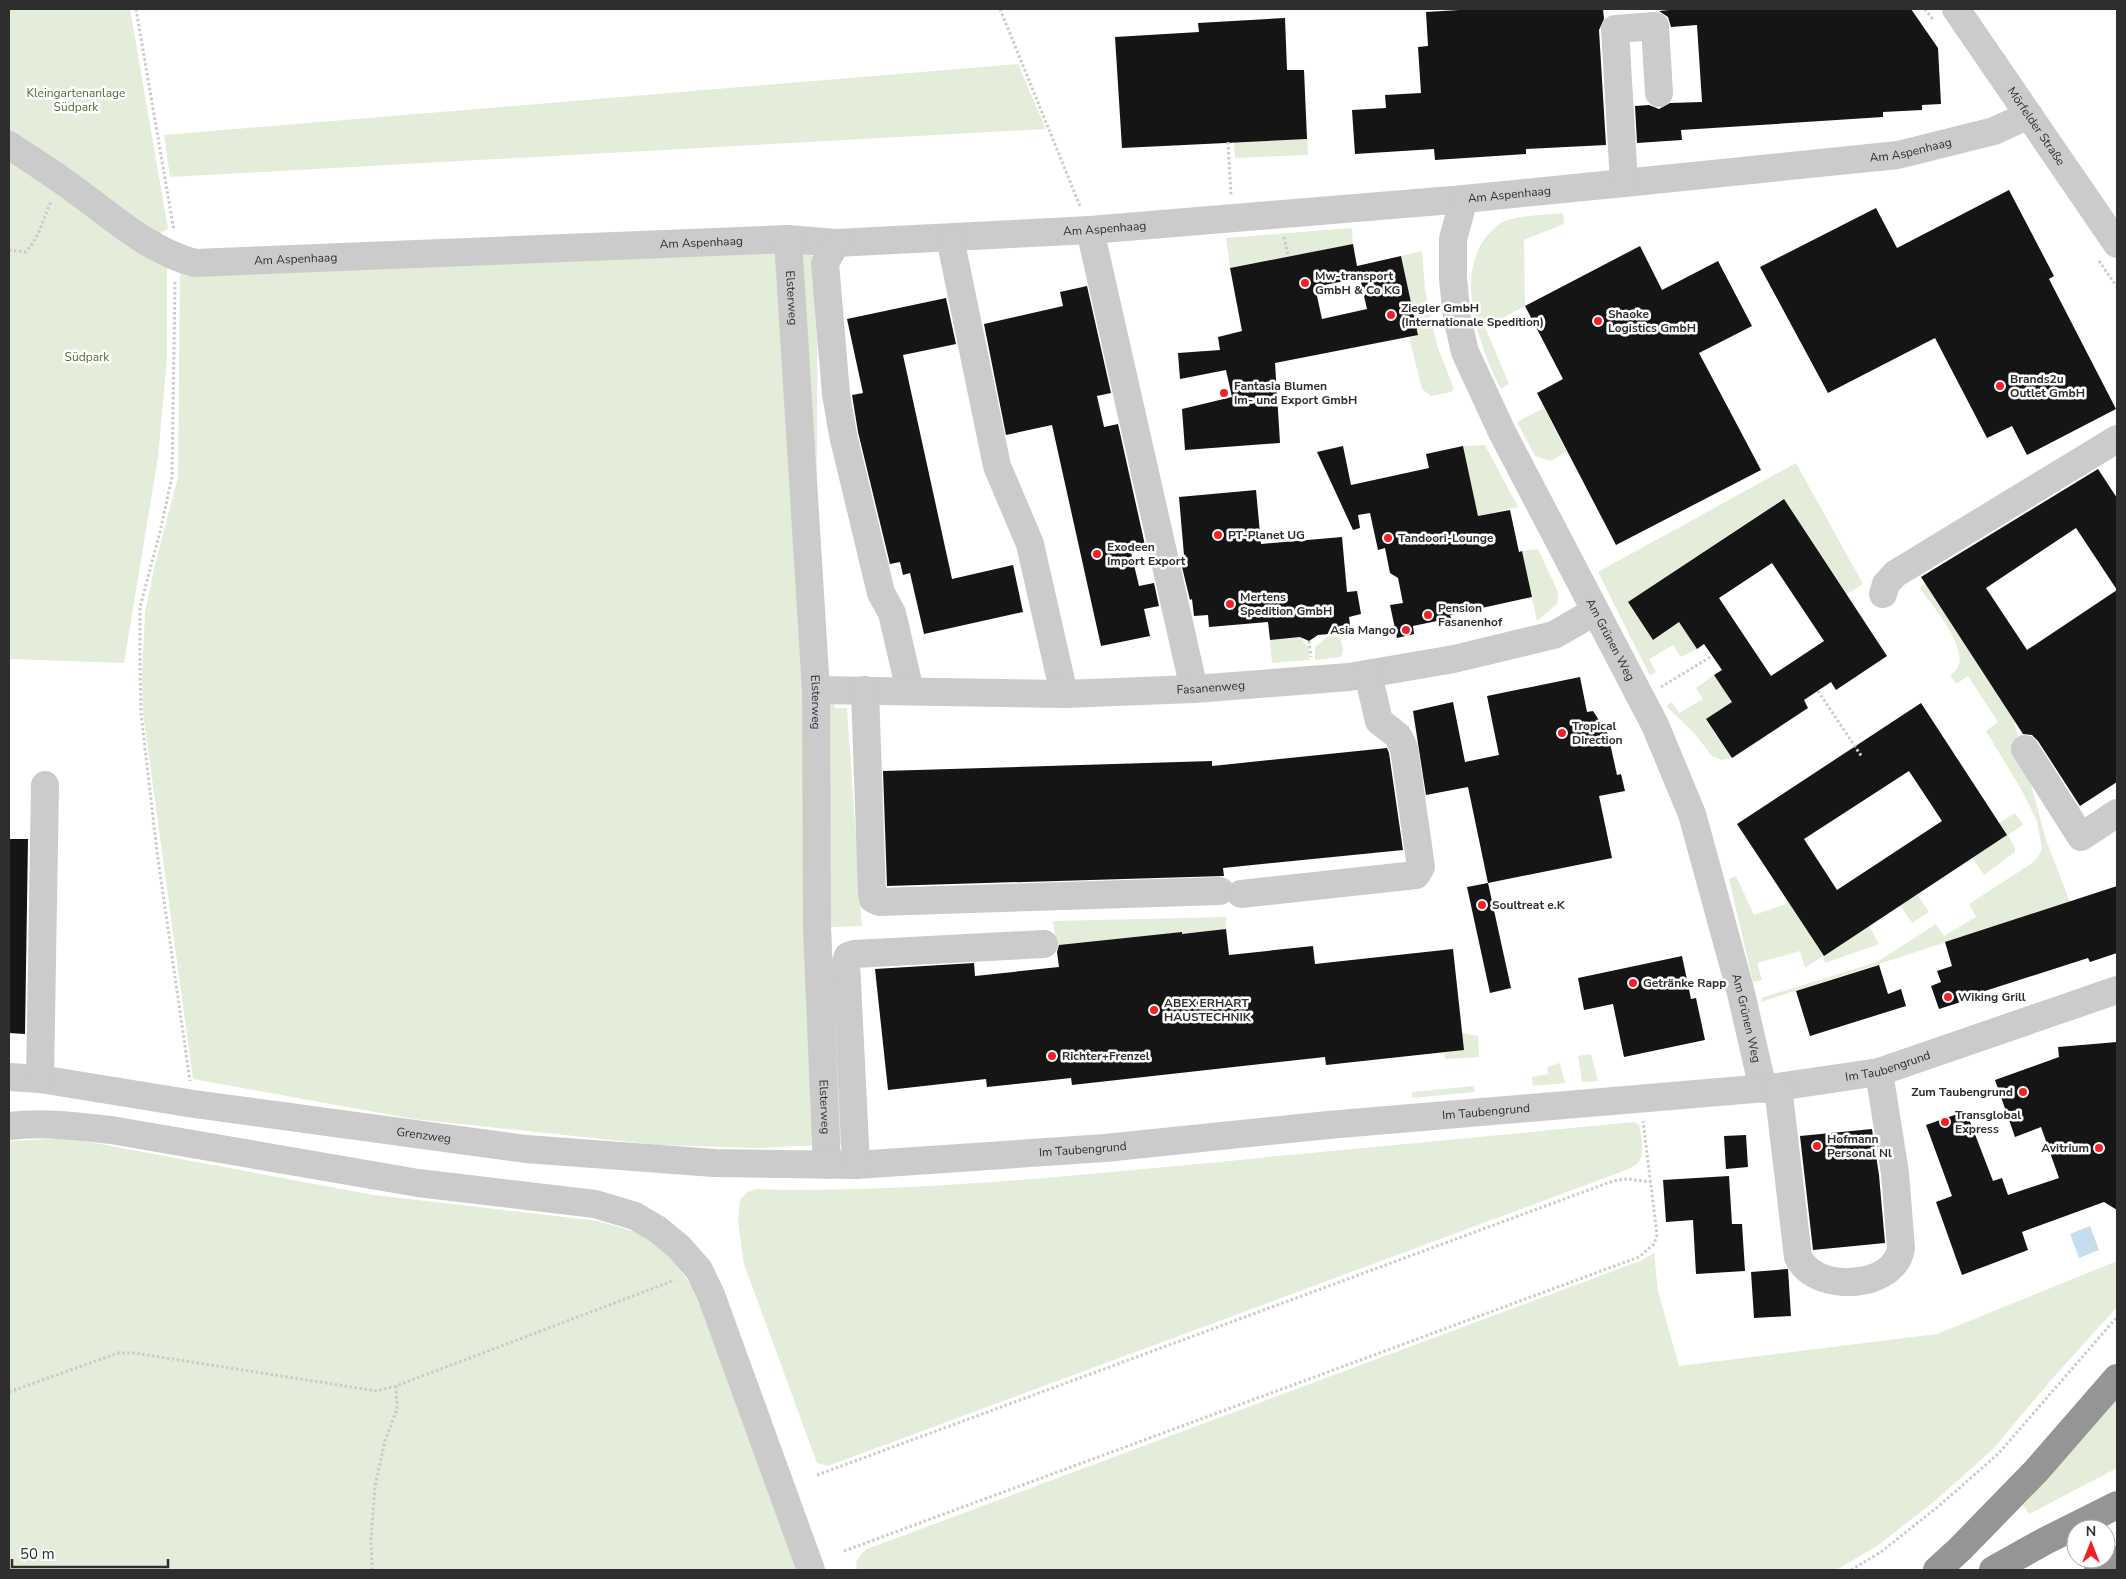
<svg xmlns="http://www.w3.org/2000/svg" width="2126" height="1579" font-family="'Nunito Sans',sans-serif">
<rect width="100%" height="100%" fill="#fff"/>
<path fill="#e3edda" d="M9 9H130L168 229 155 236 9 135Z
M1018 64 1046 129 170 177 164 135Z
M1307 139 1308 155 1235 158 1234 142Z
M9 155 167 264V358L158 457 124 663 9 659Z
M1563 213 1564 224 1524 240 1525 306 1485 327 1509 384 1501 389C1480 348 1454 278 1486 237 1491 232 1496 225 1503 222 1518 215 1546 215 1563 213Z
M1352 228 1353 244 1230 268 1226 238Z
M802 247 818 262 816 591 819 700 834 701 835 708H847L862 926 831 927 841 1144 757 1148 658 1145 413 1119 193 1079 143 713 142 672 145 612 155 564 178 477 180 271Z
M1422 251 1425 290 1437 345 1454 389 1451 392 1431 396 1422 389 1409 337 1418 334 1401 256Z
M1544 408 1567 452 1550 461 1535 456 1517 422Z
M1485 445 1518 507 1478 516 1463 446Z
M1796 463 1863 584 1846 595 1783 499 1628 602 1653 640 1679 622 1697 649 1681 657 1673 645 1649 659 1656 672 1650 676 1598 572Z
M1538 549 1558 592 1557 604 1537 621 1522 551Z
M1925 583 2013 717 2046 840 2070 902 1761 1002V998L1877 962 1936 924 1944 936 1976 917 1969 904 2035 861 2042 849 2037 821 2020 787 1986 731 1998 722 1968 676 1956 684 1950 675C1953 673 1957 670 1958 667 1968 647 1931 604 1920 588Z
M1340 636 1343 651 1341 657 1315 660V647L1327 637Z
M1301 637 1305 644 1309 647V660L1272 663 1270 640Z
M1714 675 1732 702 1706 720 1732 758 1722 760 1712 756 1694 733 1666 706 1672 702 1679 713 1703 699 1696 688Z
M2015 813 2023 825 2008 835 2015 848V852L1984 875 1972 857 2007 835 1999 823Z
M1736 876 1754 915 1789 903 1824 956 1869 926 1879 944 1825 963 1823 956 1805 968 1800 951 1757 963 1762 980 1753 982 1729 879Z
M1917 894 1929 912 1912 923 1900 905Z
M1226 917V929L1182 934V932L1057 946 1053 921Z
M1462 1033 1478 1036 1479 1057 1445 1059 1444 1052 1464 1050Z
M1591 1054 1598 1081 1582 1082 1578 1056Z
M1560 1063 1565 1083 1533 1086 1532 1077 1548 1074 1547 1067Z
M1474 1086 1475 1092 1412 1098V1092Z
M1634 1122 1639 1125C1642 1137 1646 1156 1636 1165 1632 1168 1625 1170 1621 1172L828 1466 817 1463 744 1264 738 1221 740 1200 747 1192 756 1189C896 1193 1036 1179 1176 1166 1328 1151 1481 1137 1634 1122Z
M68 1138 374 1195 598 1221 639 1233 672 1258 697 1294 800 1570H9V1141Z
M1654 1253 1658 1291 1679 1366 1937 1334 2117 1261V1307L2052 1379 1992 1450 1936 1500 1877 1546 1836 1570H857C854 1560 860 1555 867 1549L1640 1261Z
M2117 1398V1468L2029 1514 2023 1505Z"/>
<path fill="#c4ddef" d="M2090 1226 2099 1250 2079 1258 2070 1234Z"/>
<path fill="#151515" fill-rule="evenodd" d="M1476 9H1603L1604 19 1599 30 1606 145 1526 149V154L1435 160 1434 149 1355 154 1352 110 1386 108 1385 95 1421 93 1418 47 1428 46 1426 12Z
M1680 9H1911L1938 48 1941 104 1922 105V110L1883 112V117L1681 130 1682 140 1637 143 1635 106 1649 105 1659 109 1670 103 1702 102 1697 25 1671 27 1668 17 1659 11Z
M1285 18 1287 70H1304L1307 139 1122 148 1115 37 1199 32 1198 23Z
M2009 190 2054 276 2049 279 2116 409 2027 455 2012 426 1987 438 1935 338 1828 393 1760 267 1876 208 1897 248Z
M1353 244 1357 266 1401 256 1418 335 1275 363 1280 443 1185 450 1182 409 1232 397 1226 370 1180 379 1178 353 1220 350 1218 337 1242 331 1230 268ZM1359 274 1367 309 1322 319 1315 287 1359 278Z
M1640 246 1662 290 1718 261 1752 326 1699 353 1761 470 1616 545 1537 393 1563 379 1525 306Z
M1087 286 1111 393 1097 396 1104 427 1118 424 1145 545 1130 548 1139 586 1154 583 1159 606 1144 609 1150 636 1101 646 1052 425 1006 435 984 324 1063 306 1060 292Z
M946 298 956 344 903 355 952 579 1013 565 1023 612 924 634 910 573 903 575 900 562 890 564 858 432 852 395 863 393 847 319Z
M1343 446 1351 485 1429 468 1426 454 1463 446 1478 516 1510 510 1519 552 1522 551 1532 597 1450 615 1451 618 1413 626 1414 634 1397 638 1390 605 1403 603 1398 578 1390 573 1385 548 1378 550 1370 513 1358 515 1360 528 1353 530 1317 452Z
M2098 469 2117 498V782L2080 806 2038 741 2032 735 2023 734 1921 577ZM2076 528 2117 590 2027 650 1986 588Z
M1256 490 1261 544 1342 537 1347 592 1357 591 1361 614 1349 617 1351 632 1318 635 1309 641 1300 637 1270 640 1268 622 1209 627 1208 615 1194 616 1192 599 1190 600 1182 567H1185L1179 497Z
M1784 499 1887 656 1836 690 1831 682 1804 700 1808 708 1732 758 1706 719 1732 702 1714 675 1722 670 1704 644 1697 649 1679 622 1653 640 1628 602ZM1772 563 1824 641 1771 676 1719 598Z
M1580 677 1587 712 1593 711 1608 734 1617 775 1621 774 1625 791 1599 796 1612 858 1488 883 1468 787 1426 795 1413 711 1453 702 1465 762 1499 755 1487 696Z
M1921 703 2007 835 1824 956 1737 824ZM1909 771 1942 821 1837 890 1804 839Z
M1387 748 1389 753 1403 850 1223 868 1224 876 887 886 883 771 1212 761V766Z
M9 839H28L25 1034 9 1033Z
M1488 883 1511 988 1490 993 1467 887Z
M2117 886V953L2090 962 2088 958 1963 998 1964 1001 1939 1009 1931 986 1941 982 1937 971 1952 966 1945 942Z
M1226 929 1229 955 1313 946 1315 964 1453 949 1464 1050 1326 1065 1325 1057 1072 1085 1071 1078 987 1087 986 1079 888 1090 875 969 974 963 975 976 1059 967 1057 952 1059 945 1182 932V934Z
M1682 956 1691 999 1696 998 1705 1040 1624 1057 1613 1004 1584 1010 1578 978Z
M1879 965 1888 994 1901 989 1906 1006 1810 1036 1796 991Z
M2117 1042V1210L2104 1202 2022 1232 2028 1250 1962 1275 1936 1202 1952 1196 1926 1125 1966 1111 1993 1181 2002 1178 2008 1195 2059 1178 2041 1127 2015 1137 1995 1080 2059 1057 2058 1047Z
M1872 1129 1879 1175 1885 1243 1813 1250 1800 1136Z
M1746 1135 1748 1167 1726 1169 1724 1136Z
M1729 1176 1732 1224H1742L1745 1271 1696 1274 1693 1220 1666 1222 1663 1180Z
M1788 1269 1791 1316 1754 1318 1751 1272Z"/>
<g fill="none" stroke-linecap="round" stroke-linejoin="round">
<path stroke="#cbcbcb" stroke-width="3" stroke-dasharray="2.5 2.5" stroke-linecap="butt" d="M136 9 174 231
M1000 9 1080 206
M1925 9 1934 21
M1228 142 1231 195
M1284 237 1288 256
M9 250 25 252 31 246 38 234 51 201
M2099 261 2117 287
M175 282 172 477 160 532 140 607V661L141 713 157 852 190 1081
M1309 641 1311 657
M1661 687 1712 656
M1818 691 1862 757
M9 1392 118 1353H134L377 1391 396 1386 675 1280
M817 1475 1613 1181 1627 1179 1651 1182
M844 1551 1639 1257 1654 1244 1657 1235 1643 1121
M372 1570 371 1539 375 1486 385 1441 397 1409 396 1386
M1851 1570 1881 1552 1940 1505 1998 1454 2117 1317"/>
<g stroke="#cbcbcb" stroke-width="28">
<path id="s1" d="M1956 9 2117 244"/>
<path id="s2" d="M9 145C31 160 54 174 75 190 113 217 149 251 195 263L788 239 836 243 1090 230 1464 199 1624 183 1898 155 1994 131 2029 115"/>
<path d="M1624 183 1615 29 1655 26 1659 93"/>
<path id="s3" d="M1464 199 1453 239V279L1457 317 1465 352 1502 432 1655 725 1692 814 1741 993 1763 1089"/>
<path d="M1090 230 1194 689"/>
<path d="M950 238 997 466 1030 544 1064 694"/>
<path id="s4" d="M788 239 816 690 817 929 827 1165"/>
<path d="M836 243 825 263 836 394 843 435 881 593 892 613 910 691"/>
<path d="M1883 594 1886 584 1895 574 2117 439"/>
<path id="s5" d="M816 690 1064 694 1194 689 1349 677 1454 659 1554 635 1594 612"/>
<path d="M865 690 872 894 873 899 879 902 1220 891"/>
<path d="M2025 749 2081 837 2117 813"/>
<path d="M1241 894 1416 875 1421 867 1404 748 1398 736 1379 721 1368 674"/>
<path id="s6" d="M9 1077 40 1079 194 1104 526 1149 714 1163 856 1165 1105 1148 1328 1125 1778 1087 1879 1072 2117 990"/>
<path d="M40 1079 45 785"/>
<path d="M1778 1087 1798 1257C1813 1289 1873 1289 1893 1265 1898 1260 1900 1255 1901 1248L1895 1173 1879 1072"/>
<path d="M9 1126C44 1122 77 1126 111 1130L418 1183 595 1204 635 1216 657 1229 679 1247 699 1270 711 1295 811 1570"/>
<path d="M856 1165 846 962 848 956 854 954 1044 944"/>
</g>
<path stroke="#959595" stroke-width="28" d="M1937 1570 1960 1549 2036 1471 2117 1378
M1993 1570 2045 1541 2117 1505
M2098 1570 2117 1560"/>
</g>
<g fill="#f51f28" stroke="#fff" stroke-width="2">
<circle cx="1305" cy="283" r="5"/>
<circle cx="1391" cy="315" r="5"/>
<circle cx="1598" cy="321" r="5"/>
<circle cx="2000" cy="386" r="5"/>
<circle cx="1224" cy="393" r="5"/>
<circle cx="1218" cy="535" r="5"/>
<circle cx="1388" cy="538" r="5"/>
<circle cx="1097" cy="554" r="5"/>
<circle cx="1230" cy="604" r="5"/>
<circle cx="1428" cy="615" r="5"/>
<circle cx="1406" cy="630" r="5"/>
<circle cx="1562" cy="733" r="5"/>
<circle cx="1482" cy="905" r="5"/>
<circle cx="1633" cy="983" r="5"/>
<circle cx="1948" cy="997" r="5"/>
<circle cx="1154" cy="1010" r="5"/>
<circle cx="1052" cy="1056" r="5"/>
<circle cx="2023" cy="1092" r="5"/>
<circle cx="1945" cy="1122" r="5"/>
<circle cx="1817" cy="1146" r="5"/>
<circle cx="2099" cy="1148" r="5"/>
</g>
<g text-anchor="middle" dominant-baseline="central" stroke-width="5" stroke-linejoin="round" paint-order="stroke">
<g font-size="12" fill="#4f6d37" stroke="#fff">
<text x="76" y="93">Kleingartenanlage<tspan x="76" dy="14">Südpark</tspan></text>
<text x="87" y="357">Südpark</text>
</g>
<g font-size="12" fill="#2e2e2e" stroke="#fff">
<text stroke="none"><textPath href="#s1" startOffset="142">Mörfelder Straße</textPath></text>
<text stroke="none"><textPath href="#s2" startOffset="1942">Am Aspenhaag</textPath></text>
<text stroke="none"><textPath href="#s2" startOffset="1538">Am Aspenhaag</textPath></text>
<text stroke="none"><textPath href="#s2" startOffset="1132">Am Aspenhaag</textPath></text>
<text stroke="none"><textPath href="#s2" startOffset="728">Am Aspenhaag</textPath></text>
<text stroke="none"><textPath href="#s2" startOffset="322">Am Aspenhaag</textPath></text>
<text stroke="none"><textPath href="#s4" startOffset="59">Elsterweg</textPath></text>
<text stroke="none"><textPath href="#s3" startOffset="478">Am Grünen Weg</textPath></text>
<text stroke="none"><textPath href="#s5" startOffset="395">Fasanenweg</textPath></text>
<text stroke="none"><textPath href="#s4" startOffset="464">Elsterweg</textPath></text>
<text stroke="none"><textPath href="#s3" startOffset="882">Am Grünen Weg</textPath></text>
<text stroke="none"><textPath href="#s6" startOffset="1890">Im Taubengrund</textPath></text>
<text stroke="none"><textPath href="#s4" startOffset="869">Elsterweg</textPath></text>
<text stroke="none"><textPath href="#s6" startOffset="1485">Im Taubengrund</textPath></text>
<text stroke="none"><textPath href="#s6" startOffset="419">Grenzweg</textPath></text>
<text stroke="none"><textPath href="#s6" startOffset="1080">Im Taubengrund</textPath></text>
</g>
<g font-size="12" font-weight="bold" fill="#2e2e2e" stroke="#fff" text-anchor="start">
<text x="1315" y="276">Mw-transport<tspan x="1315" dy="14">GmbH &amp; Co KG</tspan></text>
<text x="1401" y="308">Ziegler GmbH<tspan x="1401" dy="14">(Internationale Spedition)</tspan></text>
<text x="1608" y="314">Shaoke<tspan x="1608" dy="14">Logistics GmbH</tspan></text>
<text x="2010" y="379">Brands2u<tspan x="2010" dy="14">Outlet GmbH</tspan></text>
<text x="1234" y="386">Fantasia Blumen<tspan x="1234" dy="14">Im- und Export GmbH</tspan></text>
<text x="1228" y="535">PT-Planet UG</text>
<text x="1398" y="538">Tandoori-Lounge</text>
<text x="1107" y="547">Exodeen<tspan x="1107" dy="14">Import Export</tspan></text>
<text x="1240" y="597">Mertens<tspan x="1240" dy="14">Spedition GmbH</tspan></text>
<text x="1438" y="608">Pension<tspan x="1438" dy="14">Fasanenhof</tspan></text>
<text x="1396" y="630" text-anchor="end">Asia Mango</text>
<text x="1572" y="726">Tropical<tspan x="1572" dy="14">Direction</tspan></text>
<text x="1492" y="905">Soultreat e.K</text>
<text x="1643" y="983">Getränke Rapp</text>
<text x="1958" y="997">Wiking Grill</text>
<text x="1164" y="1003">ABEX ERHART<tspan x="1164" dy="14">HAUSTECHNIK</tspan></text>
<text x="1062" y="1056">Richter+Frenzel</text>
<text x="2013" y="1092" text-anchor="end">Zum Taubengrund</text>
<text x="1955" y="1115">Transglobal<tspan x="1955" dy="14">Express</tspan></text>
<text x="1827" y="1139">Hofmann<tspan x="1827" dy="14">Personal Nl</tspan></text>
<text x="2089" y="1148" text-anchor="end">Avitrium</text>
</g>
</g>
<rect width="2126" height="1579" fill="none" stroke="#2e2e2e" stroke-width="20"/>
<g transform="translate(2091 1544)"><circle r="24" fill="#ffffff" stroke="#ababab"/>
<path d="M0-4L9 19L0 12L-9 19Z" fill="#f51f28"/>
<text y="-8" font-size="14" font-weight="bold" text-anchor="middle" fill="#2e2e2e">N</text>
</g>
<path d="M12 1559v8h156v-8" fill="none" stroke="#2e2e2e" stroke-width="2.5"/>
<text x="20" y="1559" font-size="15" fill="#2e2e2e" stroke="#ffffff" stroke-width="4" paint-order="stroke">50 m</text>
</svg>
